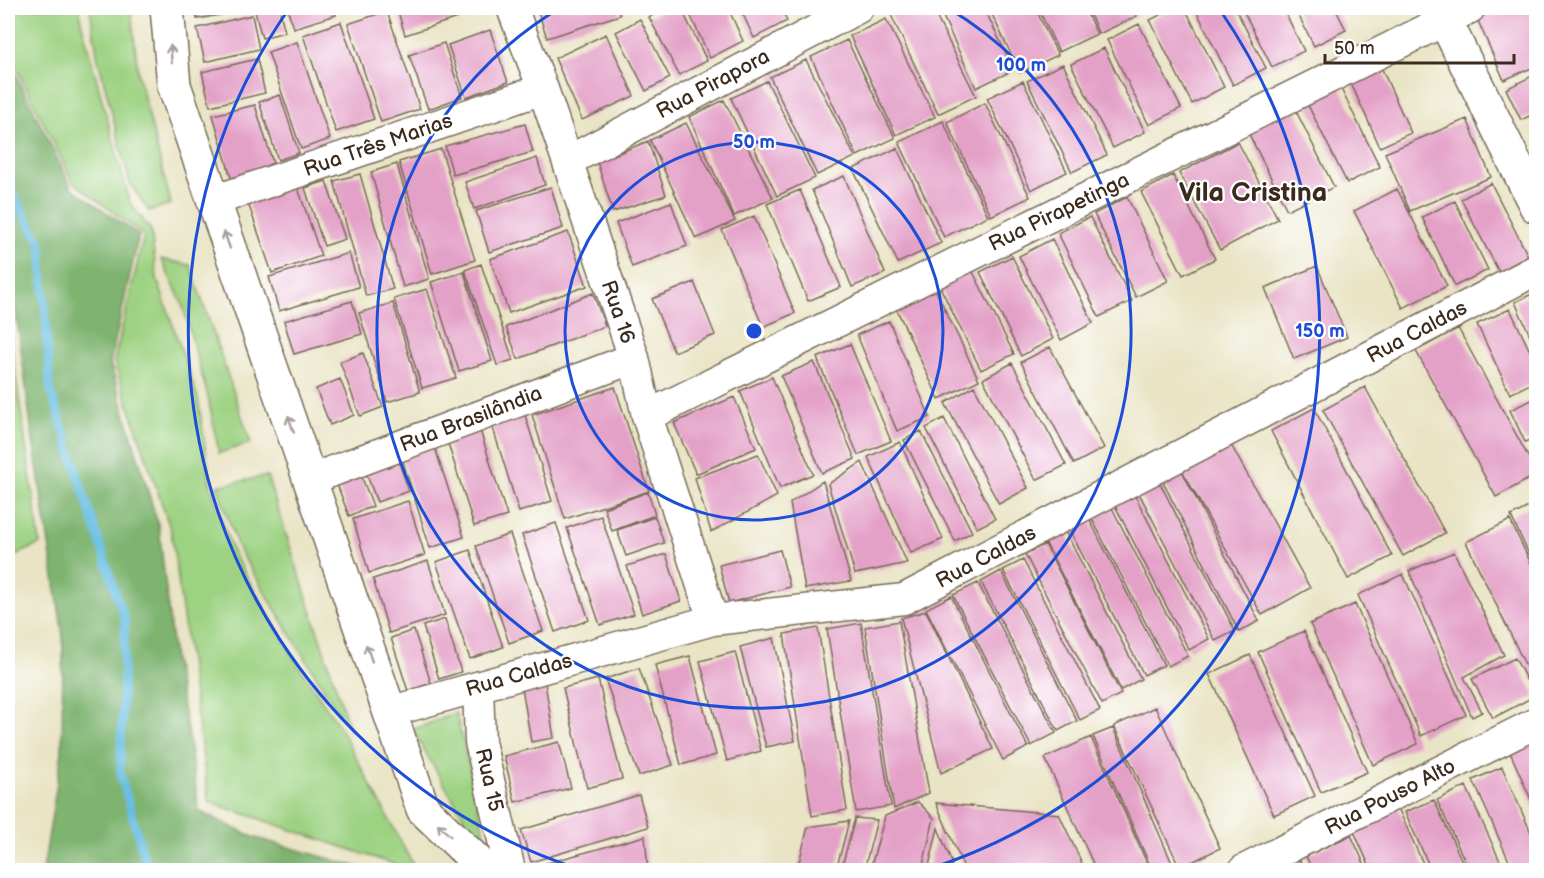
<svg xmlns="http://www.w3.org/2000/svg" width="1544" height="878" font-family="'Balsamiq Sans',sans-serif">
<rect width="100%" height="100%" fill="#fff"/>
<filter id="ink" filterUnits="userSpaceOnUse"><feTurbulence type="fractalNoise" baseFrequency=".0167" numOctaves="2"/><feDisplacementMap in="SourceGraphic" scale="12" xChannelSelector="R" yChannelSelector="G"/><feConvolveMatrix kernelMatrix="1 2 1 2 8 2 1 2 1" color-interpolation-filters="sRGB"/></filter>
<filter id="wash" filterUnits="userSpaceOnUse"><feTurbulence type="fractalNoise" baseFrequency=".008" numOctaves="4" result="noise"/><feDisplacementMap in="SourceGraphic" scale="24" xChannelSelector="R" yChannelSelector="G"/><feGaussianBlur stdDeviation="1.35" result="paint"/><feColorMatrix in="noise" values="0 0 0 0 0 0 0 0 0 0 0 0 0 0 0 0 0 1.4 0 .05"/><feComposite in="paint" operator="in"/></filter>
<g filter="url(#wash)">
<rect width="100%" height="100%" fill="#e9e4c5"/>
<path fill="#9dd282" stroke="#6c7e50" stroke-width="1.5" d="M8 8H80L81 22 130 203 151 230 157 279 198 398 211 487 233 553 295 660 339 726 416 870H411L209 802 171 531 114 362 144 235 73 182 8 51Z
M90 8H131L138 73 171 204 149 211 130 184 98 59Z
M161 259 190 265 251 443 219 453 208 397 182 303Z
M8 320 40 544 8 559Z
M267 476 351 733 239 550 217 486Z
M456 713 492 865 412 730Z"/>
<path fill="#7eb470" stroke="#5c6f47" stroke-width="1.5" d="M8 59 72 188 139 235 110 363 159 528 174 660 188 734 199 811 253 837 369 870H43L62 752 63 636 31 427 10 265 8 261Z"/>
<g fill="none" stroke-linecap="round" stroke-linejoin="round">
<path stroke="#68bfe5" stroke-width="8" d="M8 185 41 244 50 388 125 621 120 773 148 870"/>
</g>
<g id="blocks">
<path fill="#e4a1c8" d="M196 8H246L247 10 197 19Z
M254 8H279L285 32 262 38Z
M287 8H333L336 15 294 28Z
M397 8H478L479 11 405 35Z
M537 8H618L620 15 547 38Z
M667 8H681L707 61 679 75 649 17Z
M687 8H728L743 41 710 58Z
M740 8H781L787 21 754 38Z
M907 8H932L976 96 938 114 891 15Z
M939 8H984L1014 70 976 88Z
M989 8H1035L1058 55 1020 73Z
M1038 8H1084L1097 34 1059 52Z
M1087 8H1133L1137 16 1099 34Z
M1174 8H1185L1224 87 1192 104 1150 20Z
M1195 8H1235L1266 68 1233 85Z
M1242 8H1283L1304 51 1272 67Z
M1295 8H1335L1346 30 1314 46Z
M1490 8H1535L1536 12V66L1504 80 1475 14Z
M387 11 420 109 381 122 348 24Z
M252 15 259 49 205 62 197 28Z
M640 19 670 78 646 91 616 32Z
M886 19 935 117 896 135 850 36Z
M341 22 374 119 336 132 303 35Z
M1139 24 1181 108 1149 125 1107 40Z
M490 30 508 82 466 97 448 45Z
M606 34 634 96 582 120 555 58Z
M847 40 895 138 857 156 811 57Z
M297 42 330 139 301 149 268 52Z
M444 43 462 97 428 109 409 55Z
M1104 48 1145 132 1113 148 1071 64Z
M257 59 265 93 210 106 202 72Z
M806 60 855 157 817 175 770 77Z
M1063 64 1107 155 1072 172 1027 81Z
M1380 65 1411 133 1380 147 1349 79Z
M1536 74V113L1521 120 1506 89Z
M767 81 815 178 777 196 731 98Z
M1023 81 1067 172 1031 190 987 98Z
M1338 83 1380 167 1347 183 1305 99Z
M280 95 299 153 278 160 259 102Z
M724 100 773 198 734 216 689 117Z
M985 103 1030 197 991 216 947 122Z
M255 105 273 163 232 181 213 115Z
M1294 107 1334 187 1287 210 1247 130Z
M1467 119 1491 177 1410 211 1385 153Z
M943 121 988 216 944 237 899 142Z
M686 123 735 221 696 239 650 140Z
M525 124 533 152 453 175 445 146Z
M648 141 666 195 613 212 597 162Z
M1238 142 1278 219 1220 250 1179 173Z
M897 148 941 243 898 263 853 169Z
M441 149 475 260 432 274 399 162Z
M537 158 545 185 474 209 465 182Z
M397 164 429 279 403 287 371 172Z
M360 174 393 289 366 296 334 181Z
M1173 175 1215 259 1183 275 1141 192Z
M844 176 885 273 852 287 812 190Z
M326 181 345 239 324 246 305 188Z
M1491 183 1528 256 1499 272 1461 199Z
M297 185 321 256 272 273 248 203Z
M551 187 563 228 489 252 476 211Z
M1397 189 1447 286 1403 308 1354 211Z
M800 190 841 287 808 301 767 204Z
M1127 197 1168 281 1136 297 1094 214Z
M1455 201 1488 270 1455 286 1422 217Z
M671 202 687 246 632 267 616 223Z
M754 216 795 313 763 327 722 230Z
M1090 217 1132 301 1099 317 1058 233Z
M568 232 587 286 509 313 490 259Z
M1052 239 1093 323 1061 340 1019 256Z
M349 253 359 287 279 311 269 277Z
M1012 256 1053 339 1021 356 980 272Z
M481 264 513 360 497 365 465 270Z
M1317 266 1347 337 1294 359 1265 288Z
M972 270 1014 354 981 370 940 287Z
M464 272 492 361 459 371 431 282Z
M694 282 715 335 674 352 652 299Z
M427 289 456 378 422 388 394 299Z
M935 289 979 380 939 399 896 308Z
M1536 292V349L1515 302Z
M593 293 605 326 518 359 506 327Z
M352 301 362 334 294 354 284 321Z
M393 303 420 392 387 402 359 313Z
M1510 309 1536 364V381L1510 394 1477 324Z
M889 321 930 417 897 431 857 335Z
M1458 328 1536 471V475L1496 497 1416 351Z
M850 344 891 441 858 455 817 358Z
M1050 347 1104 448 1074 464 1021 362Z
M363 353 383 407 360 416 340 362Z
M814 362 855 459 822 473 781 376Z
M1012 363 1066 465 1036 480 983 379Z
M772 377 813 474 780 488 740 391Z
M340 379 354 415 330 425 316 389Z
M974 386 1028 488 999 504 945 403Z
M615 387 649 491 565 519 532 415Z
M1365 387 1445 533 1403 556 1323 410Z
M734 397 756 448 696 474 674 423Z
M1536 398V437L1525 442 1510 410Z
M1314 408 1392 556 1348 579 1271 431Z
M524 412 552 501 519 512 491 422Z
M944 418 995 519 977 528 926 428Z
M479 427 507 516 474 526 446 437Z
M921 431 972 532 955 541 904 440Z
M900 442 943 539 911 553 868 457Z
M1230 443 1310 588 1262 615 1182 470Z
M435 448 464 537 430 548 402 458Z
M758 454 777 496 711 532 695 478Z
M396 455 409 491 377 502 364 467Z
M862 462 907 563 855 574 828 484Z
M359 470 373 506 349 516 335 479Z
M1182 471 1259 621 1239 632 1163 482Z
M823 481 851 581 805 589 790 503Z
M1159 481 1235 631 1215 641 1138 491Z
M1132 490 1209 639 1189 650 1112 500Z
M648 492 655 515 612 531 604 508Z
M408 501 425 555 369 573 353 519Z
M1536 503V569L1511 516Z
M1111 506 1188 656 1168 666 1091 517Z
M1087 515 1164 665 1144 675 1067 525Z
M601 516 634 614 600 625 567 528Z
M655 517 664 543 626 556 617 530Z
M1510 520 1536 574V679L1533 681 1466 542Z
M556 523 589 620 555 632 522 535Z
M1064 529 1141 679 1121 690 1044 540Z
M510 534 543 631 509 643 476 546Z
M1045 544 1121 694 1102 704 1025 554Z
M470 550 503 647 470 659 436 562Z
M780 550 790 587 729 603 719 565Z
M1454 552 1504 655 1464 677 1482 712 1472 717 1409 571Z
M666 554 681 601 642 614 627 566Z
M1023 560 1100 710 1080 720 1003 570Z
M428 561 445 615 389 633 373 579Z
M1001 571 1077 721 1058 731 981 582Z
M1403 574 1466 715 1421 736 1358 595Z
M978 583 1056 733 1031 746 953 595Z
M951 596 1028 747 1003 760 926 609Z
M1355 604 1418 744 1373 765 1310 624Z
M926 611 993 749 941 773 901 618Z
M445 619 461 672 439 679 423 626Z
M899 621 929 793 894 809 865 627Z
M861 623 891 806 856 812 827 629Z
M818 628 847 810 812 816 784 634Z
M414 630 431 683 408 691 391 638Z
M1304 631 1367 772 1321 792 1258 652Z
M774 638 795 741 766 747 740 647Z
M735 652 761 751 727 761 700 661Z
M1250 655 1315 796 1274 815 1209 674Z
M690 656 716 755 681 765 655 665Z
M1515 658 1535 696 1493 718 1472 679Z
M639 668 673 765 639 776 605 679Z
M598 679 622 779 587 788 563 688Z
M545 683 554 738 531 742 522 687Z
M1155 707 1220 848 1180 868 1114 726Z
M1113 728 1175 870H1152L1093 736Z
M1091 737 1150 870H1096L1045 758Z
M1536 739V811L1510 752Z
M559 742 571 788 515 802 504 756Z
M1502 767 1536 844V870H1513L1473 780Z
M1466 786 1504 870H1469L1437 800Z
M639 795 648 827 531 862 521 830Z
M1434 800 1466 870H1431L1405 812Z
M918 802 934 818 922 870H870L885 816Z
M936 803 1059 814 1085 870H965Z
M1398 808 1426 870H1371L1353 829Z
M855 818 877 820 864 870H841Z
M849 821 836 870H797L808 827Z
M938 828 952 863 950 870H928Z
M1351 835 1367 870H1312L1306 856Z
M645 836 648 870H543L536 866Z
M1299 859 1305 870H1277Z"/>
</g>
</g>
<g filter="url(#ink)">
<use href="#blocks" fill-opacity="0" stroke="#786b58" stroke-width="1.5"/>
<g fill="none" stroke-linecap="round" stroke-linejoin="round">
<defs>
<path id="minor" d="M512 8 543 89 634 358 647 416 713 620
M568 161 858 8
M213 201 543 89
M647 416 1470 8
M309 480 634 358
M478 687 480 742 510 870
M389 712 713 620 904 599 1536 270
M1244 870 1536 723"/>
<path id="tertiary" d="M1439 8 1536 206"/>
<path id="secondary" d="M167 8 174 85 423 809 486 870"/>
</defs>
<use href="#minor" stroke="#786b58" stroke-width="33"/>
<use href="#tertiary" stroke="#786b58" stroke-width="36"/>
<use href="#secondary" stroke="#786b58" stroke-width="36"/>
<use href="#minor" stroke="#fff" stroke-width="30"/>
<use href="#tertiary" stroke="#fff" stroke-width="33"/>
<use href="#secondary" stroke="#fff" stroke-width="33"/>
</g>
<defs><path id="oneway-shaft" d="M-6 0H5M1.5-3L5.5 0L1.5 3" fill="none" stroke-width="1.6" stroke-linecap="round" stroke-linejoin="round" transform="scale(1.5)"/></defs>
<g stroke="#a79f9a">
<use href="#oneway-shaft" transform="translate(171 54) rotate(-95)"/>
<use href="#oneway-shaft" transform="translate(227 240) rotate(-109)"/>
<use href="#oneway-shaft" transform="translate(291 424) rotate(-108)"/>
<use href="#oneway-shaft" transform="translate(369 653) rotate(-109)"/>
<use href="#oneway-shaft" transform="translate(444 830) rotate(-136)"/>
</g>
</g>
<g fill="none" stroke="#1d4ed8" stroke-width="3">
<circle cx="754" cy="331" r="189"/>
<path d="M948 8A377 377 0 1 1 560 8"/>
<path d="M579 869A566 566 0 0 1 288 10M1220 10A566 566 0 0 1 929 869"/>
</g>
<g text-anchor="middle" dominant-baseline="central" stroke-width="4.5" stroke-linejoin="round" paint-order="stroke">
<g font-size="21" fill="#3b2a1e" stroke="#fff">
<text transform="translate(713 84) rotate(-28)">Rua Pirapora</text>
<text transform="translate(378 145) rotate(-19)">Rua Três Marias</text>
<text transform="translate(1059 212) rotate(-26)">Rua Pirapetinga</text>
<text transform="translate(618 312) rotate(71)">Rua 16</text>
<text transform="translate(1417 332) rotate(-28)">Rua Caldas</text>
<text transform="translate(471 419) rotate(-21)">Rua Brasilândia</text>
<text transform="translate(986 557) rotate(-28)">Rua Caldas</text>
<text transform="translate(519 675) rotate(-16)">Rua Caldas</text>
<text transform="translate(489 780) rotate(77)">Rua 15</text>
<text transform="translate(1390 797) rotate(-27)">Rua Pouso Alto</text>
</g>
<g font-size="27" font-weight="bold" fill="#3b2a1e" stroke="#fff">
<text x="1253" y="193">Vila Cristina</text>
</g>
</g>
<circle cx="754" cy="331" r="9" fill="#1d4ed8" stroke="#fff" stroke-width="3"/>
<g font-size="18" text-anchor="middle" font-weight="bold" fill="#1d4ed8" stroke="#fff" stroke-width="4.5" stroke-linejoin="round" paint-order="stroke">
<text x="1021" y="71">100 m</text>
<text x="754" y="148">50 m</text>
<text x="1320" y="337">150 m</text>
</g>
<rect width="1544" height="878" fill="none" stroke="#fff" stroke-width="30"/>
<path d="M1325 54v9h189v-9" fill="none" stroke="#3b2a1e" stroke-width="3"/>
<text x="1334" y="54" font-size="18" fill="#3b2a1e" stroke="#ffffff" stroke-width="4.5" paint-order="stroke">50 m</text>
</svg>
